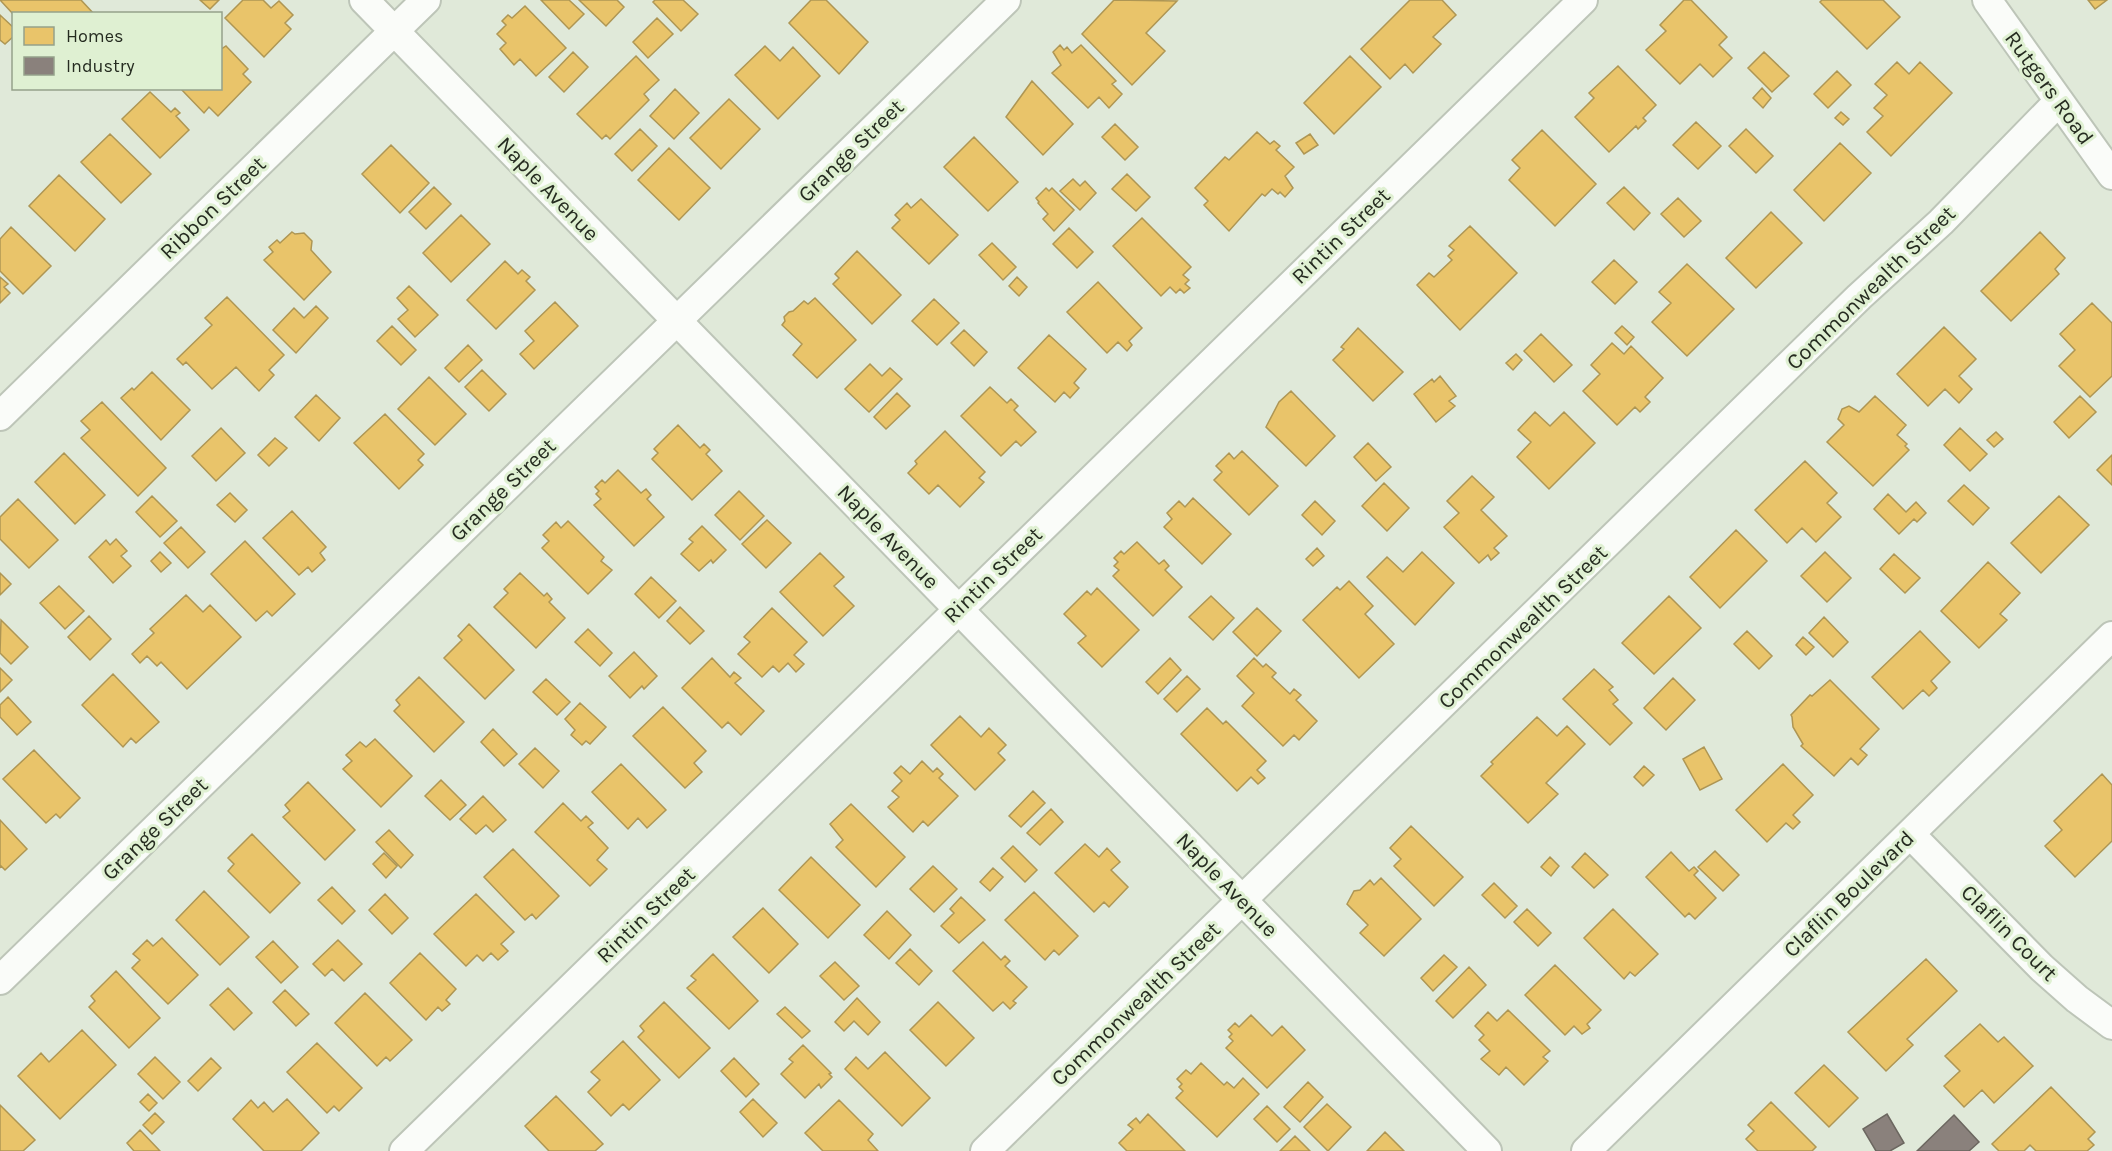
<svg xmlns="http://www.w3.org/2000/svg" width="2112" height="1151" font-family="Karla,sans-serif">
<rect width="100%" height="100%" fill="#e0e9d9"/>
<path fill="#e9c46a" stroke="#ae9654" stroke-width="1.5" d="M0 0H81L94 14H14V15Z
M200 0H219L210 9Z
M243 0H263L271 8 279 1 293 15 285 23 291 29 264 57 225 18Z
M541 0H569L584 14 569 29Z
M579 0H617L624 7 606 26Z
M655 0H683L698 14 681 31 653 2Z
M811 0H826L868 42 839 74 789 23Z
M1114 0 1177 1 1146 33 1165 51 1132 85 1082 34Z
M1410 0H1442L1456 15 1433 37 1441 44 1413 73 1405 64 1390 79 1361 49Z
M1684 0H1691L1727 37 1719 45 1732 58 1713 77 1700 64 1680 84 1646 50 1666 31 1660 25Z
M1822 0H1883L1900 17 1867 49 1820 2Z
M2088 0H2107L2095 9Z
M525 6 566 48 536 76 520 59 514 65 500 49 506 43 497 34 506 25 502 21 508 15 512 18Z
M0 15 14 28V36L5 44 0 40Z
M657 18 673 34 648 58 633 42Z
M1060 45 1064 50 1067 47 1072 53 1081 45 1116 81 1112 84 1122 94 1109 108 1099 97 1088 108 1052 73 1061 65 1053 52Z
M226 46 248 69 243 74 251 82 218 116 209 107 204 113 180 88H220V50Z
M765 46 780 61 793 47 820 76 778 119 735 75Z
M573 52 588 67 564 92 549 77Z
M1764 52 1789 76 1772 92 1748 68Z
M636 56 659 80 644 94 649 100 610 139 606 135 602 139 577 114Z
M1350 56 1381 87 1334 134 1304 103Z
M1897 62 1909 74 1920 62 1952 93 1891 156 1867 132 1883 116 1874 108 1887 95 1875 84Z
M1618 66 1656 105 1643 118 1646 121 1638 129 1636 126 1609 152 1575 117 1594 98 1589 93Z
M1837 71 1851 85 1828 108 1814 94Z
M1032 81 1073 124 1043 155 1006 117Z
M1762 88 1771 98 1763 108 1753 98Z
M675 89 699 113 674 139 650 116Z
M150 92 171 112 175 108 180 113 176 116 189 130 160 158 122 119Z
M729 99 760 129 721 169 690 138Z
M1841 112 1849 119 1843 125 1835 118Z
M1696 122 1721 146 1698 169 1673 145Z
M1115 124 1138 147 1125 160 1102 137Z
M640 129 657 146 632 171 615 154Z
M1746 129 1773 156 1756 173 1729 146Z
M1542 130 1596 184 1555 226 1509 180 1520 168 1512 160Z
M1257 132 1270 144 1274 141 1280 146 1276 150 1294 167 1285 176 1293 188 1285 197 1280 192 1278 194 1272 189 1265 196 1262 194 1229 231 1204 205 1208 201 1195 188 1225 157 1229 160Z
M110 134 151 174 121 203 81 162Z
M1310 134 1318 145 1304 154 1296 143Z
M974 137 1018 182 988 211 944 167Z
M1840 143 1871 173 1824 221 1794 190Z
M391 145 429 183 400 213 362 174Z
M669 148 710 188 679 220 638 180Z
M1127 174 1150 197 1136 211 1112 189Z
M59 175 105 219 75 251 29 206Z
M1073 179 1080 186 1085 181 1096 193 1080 210 1060 191Z
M434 187 451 204 426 229 409 212Z
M1624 187 1650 213 1634 230 1607 203Z
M1046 188 1049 191 1052 188 1074 210 1054 231 1043 219 1048 214 1038 203 1039 202 1036 198Z
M1678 198 1701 221 1684 237 1661 214Z
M921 199 958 235 929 264 892 228 900 220 895 215 907 203 911 208Z
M1771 212 1802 243 1756 288 1726 258Z
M461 215 490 244 451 282 423 253Z
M1142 218 1191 267 1183 275 1189 280 1185 284 1190 288 1184 293 1180 289 1176 293 1170 287 1161 296 1113 246Z
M1470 226 1517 273 1460 330 1417 285 1429 273 1434 277 1452 260 1448 256 1454 250 1449 246Z
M11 227 51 266 23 294 0 271V239Z
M1069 228 1093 252 1077 268 1053 244Z
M292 232 295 234 304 233 312 241 311 250 331 272 304 300 264 260 273 252 269 247 277 240 280 243Z
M2040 232 2065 258 2055 269 2059 274 2011 321 1981 291Z
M992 243 1016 267 1003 280 979 255Z
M857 251 901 295 872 324 833 284 839 278 835 274Z
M1614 260 1637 282 1615 304 1592 282Z
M505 261 518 274 522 270 530 277 526 281 535 290 496 329 467 300Z
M1687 264 1734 309 1687 356 1652 322 1671 303 1659 292Z
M0 277 8 284 4 287 10 293 0 303Z
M1017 277 1027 287 1019 296 1009 286Z
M1098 282 1142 328 1129 341 1132 345 1127 351 1118 342 1107 353 1067 312Z
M409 286 438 315 415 337 398 319 408 310 397 298Z
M227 297 284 355 269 370 274 375 259 391 236 367 212 389 186 362 183 365 177 359 212 325 205 318Z
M815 298 856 340 817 378 793 355 802 344 782 325 785 321 784 317 789 312 793 311 804 301 808 304Z
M934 299 959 323 937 345 912 321Z
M555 302 578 326 534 369 520 354 534 341 525 331Z
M2092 303 2112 323V376L2090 397 2059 366 2075 350 2060 334Z
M316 306 328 318 296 353 273 330 294 308 304 318Z
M392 326 416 350 401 365 377 341Z
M1622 326 1634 337 1627 345 1615 333Z
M1944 327 1976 359 1959 376 1972 389 1959 403 1945 389 1928 406 1897 374Z
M1358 328 1403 372 1373 401 1333 360 1344 349 1341 347Z
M964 330 987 352 974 366 951 343Z
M1541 334 1572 365 1554 382 1524 351Z
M1049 335 1086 369 1074 383 1079 388 1070 398 1064 392 1055 402 1018 368Z
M1612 343 1624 354 1631 346 1663 378 1645 397 1650 402 1640 412 1635 407 1617 425 1583 391 1600 374 1591 365Z
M468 345 482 360 459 382 445 368Z
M1516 354 1522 360 1513 370 1506 363Z
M870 364 882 376 890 368 902 379 869 412 845 389Z
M482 370 506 394 489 411 465 387Z
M152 372 190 410 161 440 121 398 132 388 134 390Z
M1440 376 1456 396 1449 401 1455 406 1436 422 1414 394 1432 379 1434 382Z
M429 377 466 414 435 445 398 409Z
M990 387 1007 403 1011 399 1018 406 1014 410 1036 432 1021 446 1016 441 1001 456 961 416Z
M1291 391 1335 436 1306 466 1266 427 1279 402Z
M897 393 910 406 886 429 874 417Z
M316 395 340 418 319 441 295 417Z
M1875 396 1906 425 1897 435 1907 444 1905 446 1909 450 1873 486 1827 442 1844 425 1838 419 1842 409 1849 406 1859 412Z
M2080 396 2096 412 2069 438 2054 422Z
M102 402 166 468 138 496 81 438 90 430 81 421Z
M1535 412 1550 426 1564 412 1595 443 1549 489 1517 457 1531 442 1518 430Z
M385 414 424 454 418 460 423 465 399 489 354 443Z
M678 425 700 448 704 444 710 450 706 454 722 471 692 500 652 459 658 453 654 449Z
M221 428 245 453 216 481 192 456Z
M1960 428 1987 454 1970 471 1944 445Z
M945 431 985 472 979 478 984 482 960 507 938 485 929 494 908 473 917 464 915 461Z
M1996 432 2003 439 1994 447 1987 440Z
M275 438 287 448 269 466 258 455Z
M1368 443 1391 467 1376 481 1354 457Z
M1242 451 1278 486 1249 515 1214 480 1222 472 1216 466 1229 453 1234 459Z
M64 453 105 495 75 524 35 482Z
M2112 455V485L2097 470Z
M1805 461 1837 493 1827 503 1841 517 1816 542 1802 528 1787 543 1755 510Z
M618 470 641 493 646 489 651 495 647 499 664 517 634 546 594 505 601 499 596 494 599 491 595 487 602 480 605 483Z
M1472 476 1494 497 1481 510 1507 536 1494 548 1499 553 1491 560 1488 555 1479 563 1444 527 1459 513 1447 501Z
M1384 483 1409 508 1387 531 1362 506Z
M1964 485 1989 508 1973 525 1948 501Z
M739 491 764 516 740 540 715 515Z
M230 493 247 510 235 522 217 505Z
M1888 494 1906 512 1916 502 1926 513 1917 522 1914 519 1899 534 1874 509Z
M152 496 177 521 160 537 136 512Z
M2059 496 2089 525 2041 573 2011 543Z
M1193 498 1231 534 1202 564 1164 527 1172 519 1167 513 1179 501 1185 507Z
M18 499 58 540 29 568 0 539V517Z
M1315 501 1335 521 1322 535 1302 515Z
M292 511 326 547 320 553 325 560 312 572 308 567 299 575 263 538Z
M767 520 791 543 766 568 742 544Z
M568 521 604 557 601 561 612 570 588 594 542 548 549 541 543 535 556 522 561 528Z
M702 526 726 550 713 563 711 560 699 571 681 554 693 542 689 539Z
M181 527 205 552 188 568 164 543Z
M1736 530 1767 561 1720 608 1690 577Z
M116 539 127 551 121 556 131 566 113 583 89 557 106 540 110 545Z
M245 541 295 594 272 616 267 611 256 621 211 574Z
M1137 542 1159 564 1164 560 1169 566 1165 570 1182 587 1153 616 1113 576 1119 570 1114 566 1118 562 1114 558 1121 551 1124 554Z
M1317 548 1324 556 1313 566 1306 559Z
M160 552 171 563 161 572 151 561Z
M1422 552 1454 583 1415 625 1367 577 1387 557 1403 572Z
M1825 552 1851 578 1827 602 1801 576Z
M820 553 844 577 834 586 854 606 823 636 780 592Z
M1894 554 1920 578 1905 593 1880 569Z
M1988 562 2020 593 2000 614 2007 620 1979 648 1941 611Z
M0 573 11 584 0 595Z
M520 573 544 596 547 593 552 599 549 602 565 618 536 648 494 607 508 593 504 589Z
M651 577 676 601 659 618 635 594Z
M1349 581 1373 606 1365 614 1394 644 1359 678 1303 620 1337 587 1340 590Z
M59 586 84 611 65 629 40 603Z
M1097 588 1139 630 1102 667 1078 643 1086 636 1064 614 1087 591 1091 595Z
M186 595 203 612 210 605 241 637 187 689 161 662 157 666 147 656 140 663 132 654 154 633 150 629Z
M1211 596 1234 618 1213 640 1189 617Z
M1669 596 1701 628 1654 674 1622 643Z
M680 607 704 631 690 644 667 621Z
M772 608 807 642 794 655 804 664 796 672 788 663 779 672 773 666 762 677 738 654 750 642 744 637Z
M1257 608 1281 631 1257 656 1233 632Z
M89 616 111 639 90 660 68 637Z
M1824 617 1848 642 1833 657 1809 633Z
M1 620 28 647 11 664 0 653Z
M469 624 514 670 485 699 444 658 462 640 458 636Z
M588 629 612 653 600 666 575 642Z
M1747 631 1772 656 1759 669 1734 644Z
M1920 631 1950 662 1931 681 1937 688 1929 696 1923 690 1903 709 1872 677Z
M1803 637 1814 647 1806 655 1796 645Z
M634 652 657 676 644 689 642 686 630 698 609 676Z
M712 658 730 677 734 672 741 678 735 683 764 711 741 735 728 722 722 728 682 688Z
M1170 658 1181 670 1158 694 1146 682Z
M1254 658 1263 667 1266 664 1276 673 1272 677 1290 694 1294 689 1301 695 1296 700 1317 721 1299 740 1294 735 1283 746 1242 706 1254 693 1237 676Z
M0 668 12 680 0 692Z
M1594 669 1613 687 1609 690 1618 700 1613 704 1632 723 1610 745 1563 699Z
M113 674 159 722 136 743 131 738 123 747 82 705Z
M1187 676 1200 689 1177 712 1164 699Z
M419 677 464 722 434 752 394 711 400 705 396 700Z
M1673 678 1695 700 1666 730 1644 708Z
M546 679 570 702 557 715 533 692Z
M1830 680 1879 729 1860 749 1867 755 1858 765 1851 758 1834 776 1801 746 1803 744 1793 727 1792 717 1791 715 1810 695 1812 696Z
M8 697 31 722 17 735 0 717V705Z
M580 703 606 727 590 744 586 741 582 745 571 735 575 730 565 719Z
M663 707 706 751 694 763 702 772 685 788 633 736Z
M1207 708 1223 724 1226 721 1266 761 1257 770 1265 778 1258 784 1251 777 1237 791 1181 734Z
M960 716 981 737 989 728 1006 745 998 753 1005 760 975 790 931 745Z
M1537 717 1557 736 1567 726 1585 744 1546 783 1558 794 1528 823 1481 776 1493 764 1491 762Z
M493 729 517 754 504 766 481 742Z
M375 739 412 776 381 807 343 769 352 761 346 755 360 742 366 747Z
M1704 747 1722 779 1700 790 1683 759Z
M535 748 559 771 543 788 519 764Z
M34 750 80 798 60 818 56 814 46 823 3 779Z
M922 761 933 772 937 768 943 774 939 778 958 796 928 826 923 821 913 832 888 807 899 797 892 791 902 781 894 773 901 766 910 774Z
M621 764 666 810 647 828 638 818 628 829 592 792Z
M1783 764 1813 795 1793 815 1800 822 1793 829 1786 823 1767 842 1736 810Z
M1644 766 1654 775 1643 786 1634 777Z
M2102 774 2112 785V841L2075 877 2045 846 2062 830 2054 821Z
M441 780 466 805 450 820 425 796Z
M308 782 355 830 325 860 283 817 290 811 285 805Z
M1033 791 1045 803 1021 827 1009 816Z
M483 796 506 820 493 832 486 825 476 834 460 819Z
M563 803 581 821 586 816 593 823 588 827 608 848 597 860 607 869 590 886 535 832Z
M851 804 905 857 876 887 836 847 843 840 830 824Z
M1051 809 1063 822 1040 845 1027 833Z
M0 820 27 849 5 870 1 866 0 868Z
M1411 826 1463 877 1434 906 1394 866 1401 859 1390 848Z
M389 830 413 855 401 868 376 842Z
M252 834 300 883 270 913 228 871 234 864 228 858Z
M1085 844 1099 857 1107 848 1120 862 1111 870 1128 887 1109 907 1104 902 1094 912 1055 873Z
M1013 846 1037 870 1025 882 1001 858Z
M513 849 559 896 536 919 532 914 525 920 484 877Z
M1715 851 1739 875 1723 891 1698 867Z
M1671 852 1689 871 1694 867 1698 871 1694 875 1716 898 1695 919 1689 913 1685 917 1646 877Z
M384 853 397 866 386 878 373 864Z
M1585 853 1608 875 1594 888 1572 867Z
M811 857 860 905 828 938 779 890Z
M1550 857 1559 866 1551 876 1541 867Z
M933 866 957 889 934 912 910 889Z
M993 868 1003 877 990 891 980 882Z
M1381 878 1421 919 1384 956 1360 933 1368 925 1347 904 1354 891 1360 890 1370 880 1374 885Z
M1494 883 1517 906 1505 918 1482 895Z
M332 887 355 911 342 924 318 900Z
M204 891 249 937 220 965 176 920Z
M1034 892 1078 936 1059 955 1054 950 1045 960 1005 920Z
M385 894 408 918 392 934 369 910Z
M476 894 514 932 501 944 508 951 498 960 491 953 483 961 477 955 466 966 434 934Z
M961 897 985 920 959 943 941 926 954 913 950 909Z
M763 908 798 944 769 973 733 937Z
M1527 909 1551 933 1538 946 1514 922Z
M1613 909 1658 954 1635 976 1630 972 1624 979 1584 938Z
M887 911 911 935 889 959 864 935Z
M162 938 198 975 168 1004 132 968 140 960 133 954 147 940 153 946Z
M338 940 362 964 344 981 332 969 325 976 313 964Z
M273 941 298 967 281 983 256 957Z
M983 942 1001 960 1005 956 1010 961 1005 966 1027 987 1013 1001 1016 1003 1010 1009 1003 1002 993 1011 953 971Z
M910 949 932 971 919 985 896 963Z
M420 953 456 989 446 1000 450 1004 442 1011 438 1007 426 1020 390 983Z
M713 954 758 1001 729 1029 687 988 696 980 691 976Z
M1444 955 1457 967 1433 991 1421 978Z
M1926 959 1957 991 1907 1039 1913 1045 1886 1071 1848 1032Z
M835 962 859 986 844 1000 820 976Z
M1555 965 1601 1010 1587 1024 1590 1028 1582 1034 1574 1026 1565 1035 1525 995Z
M1469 967 1486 985 1453 1018 1436 1001Z
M116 971 160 1018 129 1048 89 1007 95 1001 91 996Z
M228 988 252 1013 234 1030 210 1005Z
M285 990 309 1014 296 1026 273 1002Z
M365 993 412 1040 390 1061 386 1057 377 1066 335 1023Z
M857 998 880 1022 868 1035 854 1021 844 1031 835 1022Z
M664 1002 710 1048 679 1078 638 1037 644 1031 640 1026Z
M938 1002 974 1038 946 1066 910 1030Z
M785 1007 810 1031 802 1038 777 1014Z
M1508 1010 1550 1051 1543 1057 1548 1061 1524 1085 1506 1067 1499 1075 1481 1059 1490 1051 1479 1040 1484 1035 1475 1026 1488 1012 1497 1021Z
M1251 1015 1272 1036 1282 1026 1305 1050 1267 1088 1226 1048 1233 1041 1229 1037 1232 1034 1228 1030 1235 1023 1239 1027Z
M1980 1024 1998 1042 2004 1037 2033 1066 1994 1103 1982 1090 1964 1107 1944 1086 1960 1071 1945 1056Z
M82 1030 116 1065 60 1119 18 1076 41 1053 49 1062Z
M623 1041 660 1080 629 1110 623 1104 611 1116 588 1092 600 1080 591 1072Z
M317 1043 362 1088 339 1111 334 1106 327 1113 287 1072Z
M803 1045 831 1073 829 1074 832 1077 821 1088 819 1084 805 1098 781 1074 793 1062 789 1059Z
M885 1052 930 1098 902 1126 845 1069 856 1057 868 1069Z
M155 1057 180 1082 163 1099 138 1074Z
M211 1058 221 1068 198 1091 188 1081Z
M734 1058 759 1084 746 1097 721 1071Z
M1201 1063 1224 1085 1227 1082 1234 1088 1243 1078 1259 1094 1217 1137 1176 1098 1183 1091 1179 1087 1182 1084 1177 1079 1186 1070 1191 1074Z
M1824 1065 1858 1098 1829 1127 1795 1093Z
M1308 1082 1323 1097 1300 1122 1284 1107Z
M2051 1087 2095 1132 2088 1139 2094 1145 2087 1151H2036L2030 1145 2024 1151H1999L1992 1144Z
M148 1094 157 1103 149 1111 140 1102Z
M556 1096 603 1144 595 1151H549L525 1126Z
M287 1099 319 1133 301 1151H264L233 1119 251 1100 258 1108 264 1102 273 1112Z
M753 1099 777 1123 763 1137 740 1112Z
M839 1100 873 1134 868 1140 878 1151H823L805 1133Z
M1771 1102 1816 1147 1812 1151H1758L1746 1139 1754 1131 1748 1125Z
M1327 1104 1351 1127 1328 1151 1304 1127Z
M0 1105 35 1140 23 1151H0Z
M1267 1106 1290 1129 1277 1142 1254 1119Z
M155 1113 164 1122 152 1134 143 1125Z
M1148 1114 1185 1151H1127L1119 1143 1133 1129 1128 1125 1136 1118 1140 1123Z
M140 1130 160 1151H134L127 1143Z
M1385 1132 1404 1151H1367Z
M1295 1136 1310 1151H1280Z"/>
<path fill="#8a817c" stroke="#6c6760" stroke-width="1.5" d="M1887 1114 1904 1143 1890 1151H1876L1863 1129Z
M1954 1115 1979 1142 1969 1151H1917Z"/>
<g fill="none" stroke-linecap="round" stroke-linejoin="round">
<defs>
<path id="street" d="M364 0 1487 1151
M1987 0 2112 175
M0 416 426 0
M1911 835 2042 968 2077 999 2112 1025
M0 980 1006 0
M404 1151 1583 0
M985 1151 1859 297 1941 222 2059 101
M1586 1151 2112 636"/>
</defs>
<use href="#street" stroke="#bdc5b8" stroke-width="32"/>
<use href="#street" stroke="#fafcf9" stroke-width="28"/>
</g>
<g text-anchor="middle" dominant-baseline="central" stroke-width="6" stroke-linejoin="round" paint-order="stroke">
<g font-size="22" fill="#252b20" stroke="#dff0d2">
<text transform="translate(2049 88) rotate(54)">Rutgers Road</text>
<text transform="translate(851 151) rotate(-44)">Grange Street</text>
<text transform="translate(548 189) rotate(46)">Naple Avenue</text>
<text transform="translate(213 208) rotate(-44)">Ribbon Street</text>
<text transform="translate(1341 236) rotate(-44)">Rintin Street</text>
<text transform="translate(1871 288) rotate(-44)">Commonwealth Street</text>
<text transform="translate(503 490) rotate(-44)">Grange Street</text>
<text transform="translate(888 537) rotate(46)">Naple Avenue</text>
<text transform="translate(993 575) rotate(-44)">Rintin Street</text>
<text transform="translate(1523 627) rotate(-44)">Commonwealth Street</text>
<text transform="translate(155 829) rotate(-44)">Grange Street</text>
<text transform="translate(1227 885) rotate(46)">Naple Avenue</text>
<text transform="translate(1849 894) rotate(-44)">Claflin Boulevard</text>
<text transform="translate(646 915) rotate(-44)">Rintin Street</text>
<text transform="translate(2009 933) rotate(45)">Claflin Court</text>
<text transform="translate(1136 1004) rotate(-44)">Commonwealth Street</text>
</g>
</g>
<rect x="12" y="12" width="210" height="78" fill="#dff0d2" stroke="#95a18b" stroke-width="1.5"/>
<rect x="24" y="27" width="30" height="18" fill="#e9c46a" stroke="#95a18b" stroke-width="1.5"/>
<text x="66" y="42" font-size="18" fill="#252b20">Homes</text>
<rect x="24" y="57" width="30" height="18" fill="#8a817c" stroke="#95a18b" stroke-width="1.5"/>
<text x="66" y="72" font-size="18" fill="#252b20">Industry</text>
</svg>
